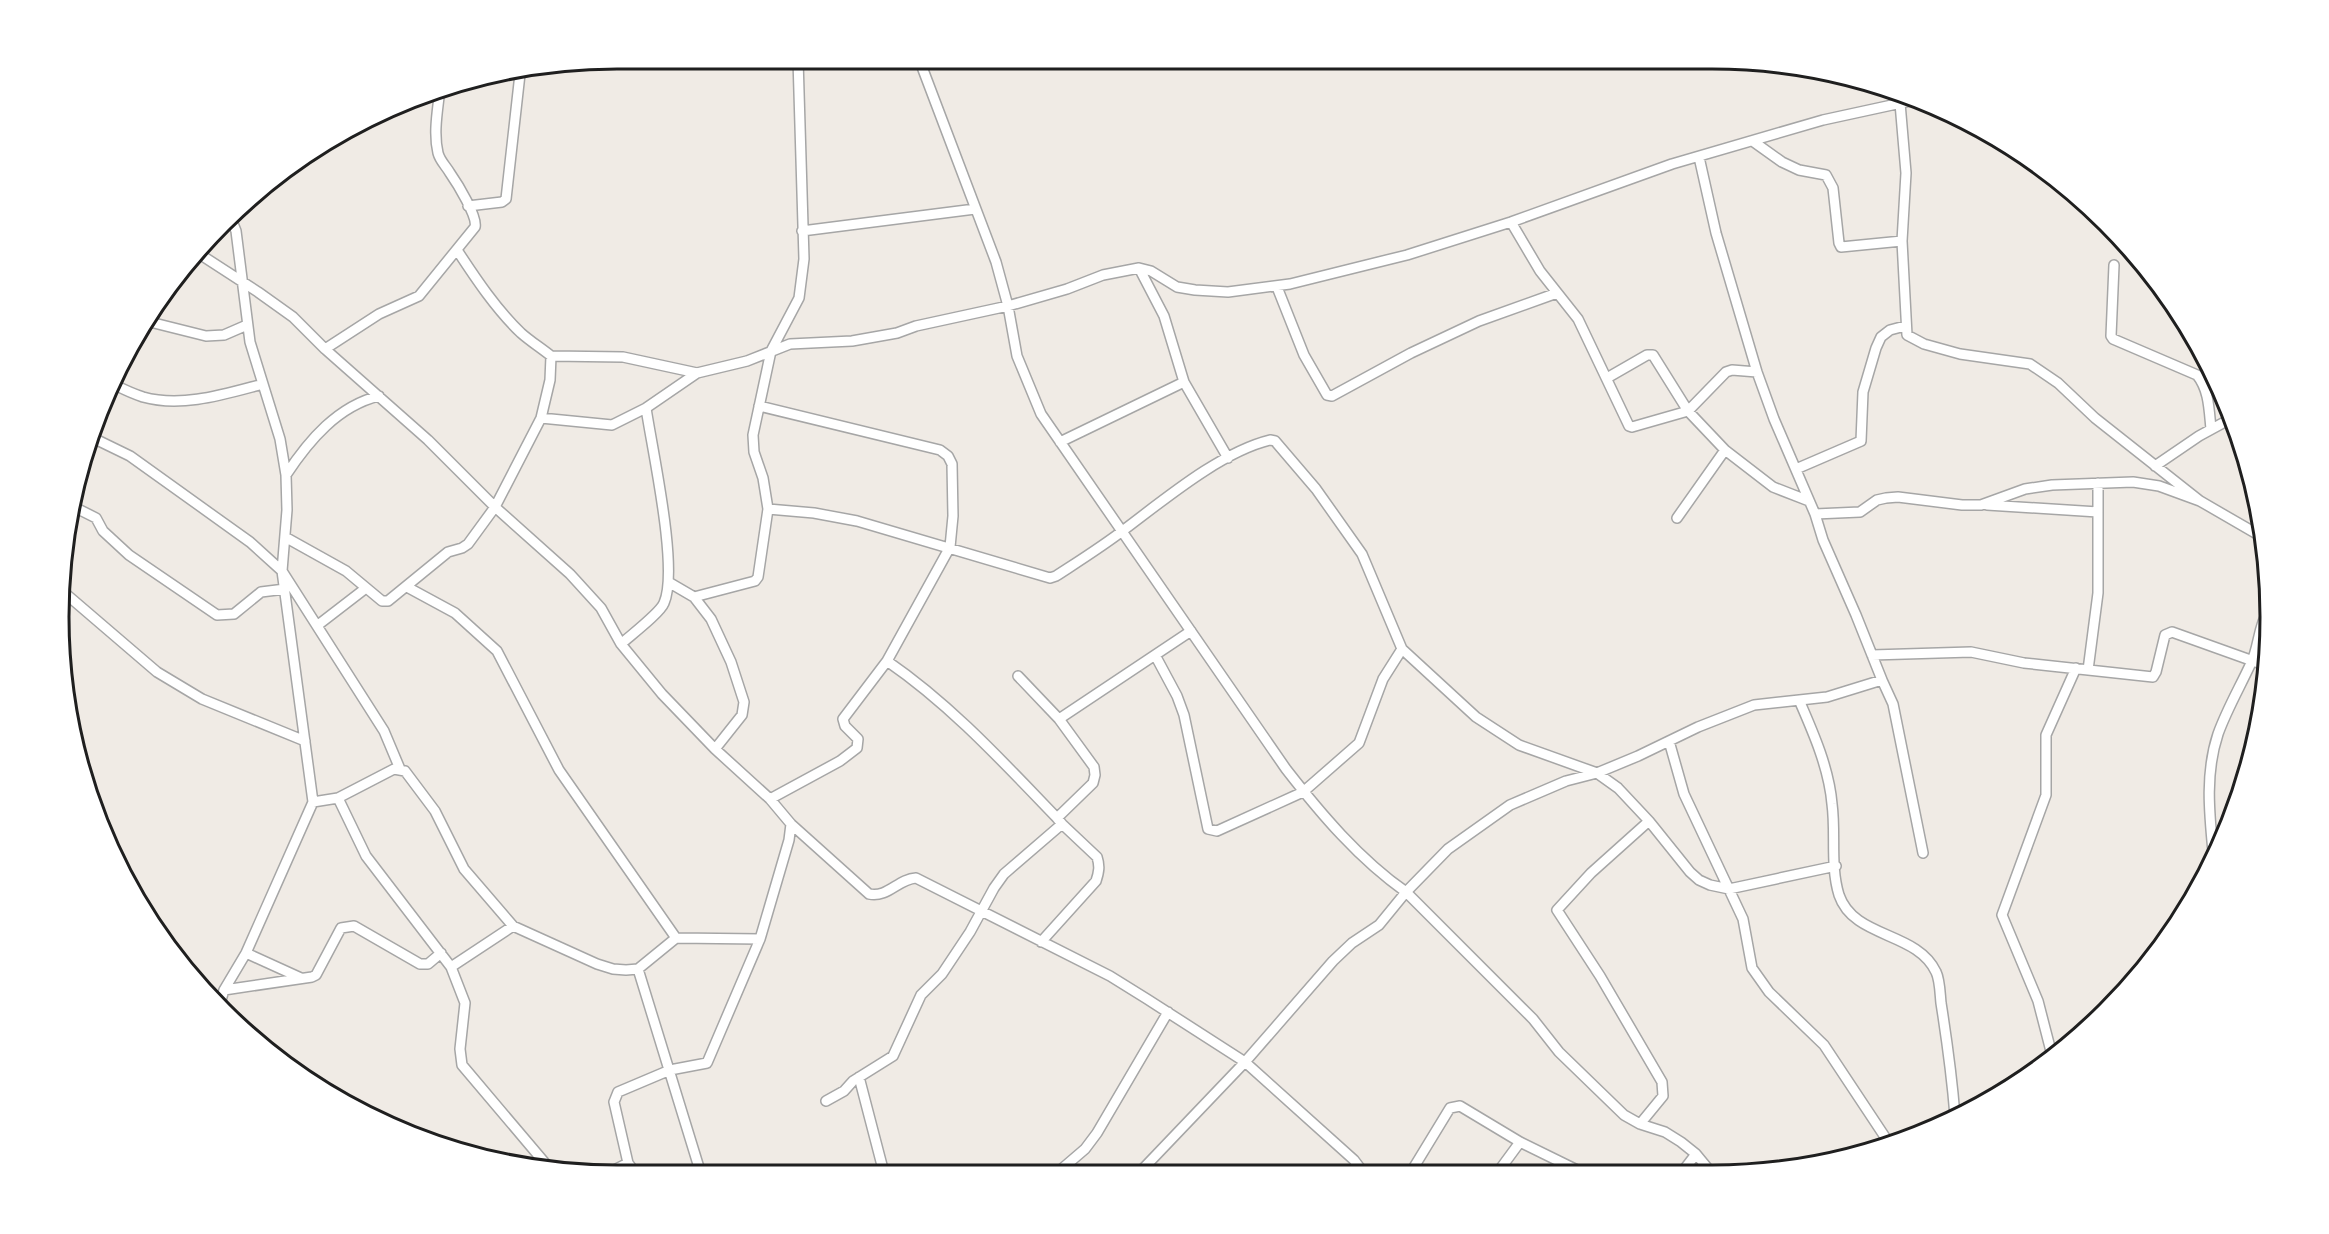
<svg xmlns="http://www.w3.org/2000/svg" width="2329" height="1234" font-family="'PT Sans Narrow',sans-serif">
<rect width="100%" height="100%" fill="#f0ebe5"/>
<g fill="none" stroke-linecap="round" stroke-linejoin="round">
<defs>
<path id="street" d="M919 59 996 262 1008 306 1017 356 1041 414 1286 769C1321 814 1359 859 1406 892L1533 1019 1559 1052 1624 1115 1640 1124 1665 1132 1681 1142 1696 1154 1710 1171
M1900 103 1906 173 1902 241 1907 335 1924 344 1960 354 2030 364 2058 383 2095 418 2200 501
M1754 142 1782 162 1799 170 1826 175 1833 188 1839 243 1841 247 1902 241
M468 206 502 202 506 199 520 74
M1511 222 1540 271 1578 319 1629 426 1632 427 1688 411 1726 372 1732 370 1757 372
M802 231 975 209
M201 255 258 292 293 317 325 349 428 440 495 507 570 574 601 608 621 644 662 694 715 749 770 799 791 824 869 894C888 898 898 879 916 878L1110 976 1147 999 1245 1062 1354 1160 1363 1172
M2114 265 2111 336 2113 339 2197 375C2209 390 2209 409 2211 429
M1139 268 1164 316 1184 382 1228 458
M1277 287 1304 355 1327 395 1332 396 1411 353 1479 321 1557 293
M146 321 206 336 224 335 247 325
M325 349 379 314 419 296 475 227C478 217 457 183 450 173 446 166 440 161 438 153 433 132 438 109 440 88
M551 356 623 357 697 373 747 361 790 344 852 341 897 333 916 326 1008 306 1067 289 1103 275 1139 268 1151 271 1177 287 1195 290 1228 292 1290 284 1407 255 1511 222 1672 164 1823 120 1915 100
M1607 378 1647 355H1653L1688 411 1725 450
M117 386C125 390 134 394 143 397 182 408 225 394 263 384
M759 406 940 450 948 456 952 464 953 516 950 547 887 661 843 719 845 726 858 739 857 748 840 761 770 799
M541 418 612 425 646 408 697 373
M93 438 130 456 250 542 282 571 384 731 400 769
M1060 442 1184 382
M2155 466 2199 436 2232 418
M1796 469 1861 441 1863 392 1876 348 1881 337 1890 330 1905 326
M286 475C309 440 338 406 379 396
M1987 505 2098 512
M74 507 96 518 103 531 129 555 217 615 234 614 261 592 285 589
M768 509 814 513 857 521 1050 578 1056 576C1079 561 1103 546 1125 529 1165 499 1221 452 1270 440L1275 441 1316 489 1362 554 1402 649 1476 717 1519 745 1597 773 1618 788 1649 821 1690 872 1699 880 1710 885 1729 889 1836 866
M1815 514 1860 512 1877 500 1886 498 1898 497 1962 505H1981L2025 489 2052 485 2133 482 2159 486 2200 501 2264 538
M1677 518 1725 450 1773 487 1809 501
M285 537 346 571 382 601H388L448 552 462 548 468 544 495 507 541 418 550 380 551 356C541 348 530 341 521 333 496 309 476 279 457 250
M670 583 694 597 711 619 731 662 744 702 742 715 715 749
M407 587 455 613 497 651 559 770 676 938
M66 594 157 672 202 699 305 741
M694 597 755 581 758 577 768 509 763 478 754 452 753 435 771 351 799 298 804 259 798 59
M318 625 366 588
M621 644C631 635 660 613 664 603 679 569 652 449 646 408
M1155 655 1177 696 1184 715 1208 829 1217 831 1303 792 1359 743 1383 679 1402 649
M1872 655 1971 652 2024 663 2153 677 2156 672 2165 635 2172 632 2267 666
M887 661C951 705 1003 762 1057 818
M2088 670 2098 593V483
M1882 680 1893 704 1923 853
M1799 700C1813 732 1829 768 1832 804 1836 833 1830 866 1839 895 1854 939 1917 931 1936 972 1940 980 1940 994 1941 1003 1947 1041 1952 1078 1955 1116
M1059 719 1191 631
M1669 741 1684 794 1743 919 1752 968 1769 992 1824 1045 1889 1143
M338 798 366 856 451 967 465 1003 460 1049 462 1065 550 1169
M313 802 338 798 394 769 405 771 435 811 464 869 513 926 597 964 613 969 626 970 638 969 676 938 760 939 789 840 791 824
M2214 862C2210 819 2204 776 2218 734 2227 709 2240 687 2251 663 2259 647 2258 627 2268 611
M1041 942 1096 881C1099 872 1100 866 1097 857L1062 824
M246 953 301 978
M451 967 513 926
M638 969 701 1174
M224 990 312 977 316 975 341 928 354 926 420 964H428L441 953
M219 1007 224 990 246 953 313 802 282 571 287 510 286 475 280 439 250 342 236 231 232 221
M2053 1059 2038 1001 2002 915 2046 795V735L2076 668
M859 1077 884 1173
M826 1101 844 1091 853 1081 893 1056 921 995 942 974 970 932 994 888 1004 874 1062 824 1057 818 1093 783 1095 775 1094 767 1059 719 1018 676
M1640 1124 1663 1096 1662 1082 1600 976 1557 910 1591 873 1649 821
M1683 1171 1696 1154
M1411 1172 1450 1108 1460 1106 1520 1142 1579 1171
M1498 1172 1520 1142
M1057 1173 1085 1149 1097 1133 1168 1012
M1139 1173 1245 1062 1333 961 1352 943 1379 925 1406 892 1448 849 1510 805 1566 781 1597 773 1638 756 1698 727 1754 705 1827 697 1882 680 1856 615 1823 540 1815 514 1774 419 1757 372 1716 233 1699 157
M606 1174 628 1163
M636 1174 628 1163 614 1102 618 1092 670 1070 707 1063 760 939"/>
</defs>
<use href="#street" stroke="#a6a6a6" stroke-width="12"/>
<use href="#street" stroke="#fff" stroke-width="9"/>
</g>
<path d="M0 0H2329V1234H0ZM617 69H1712A548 548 0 0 1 2260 617V617A548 548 0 0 1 1712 1165H617A548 548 0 0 1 69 617V617A548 548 0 0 1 617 69Z" fill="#fff" fill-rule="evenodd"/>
<path fill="none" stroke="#1f1f1f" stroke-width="3" d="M617 69H1712A548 548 0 0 1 2260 617V617A548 548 0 0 1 1712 1165H617A548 548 0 0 1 69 617V617A548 548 0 0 1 617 69Z"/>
</svg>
